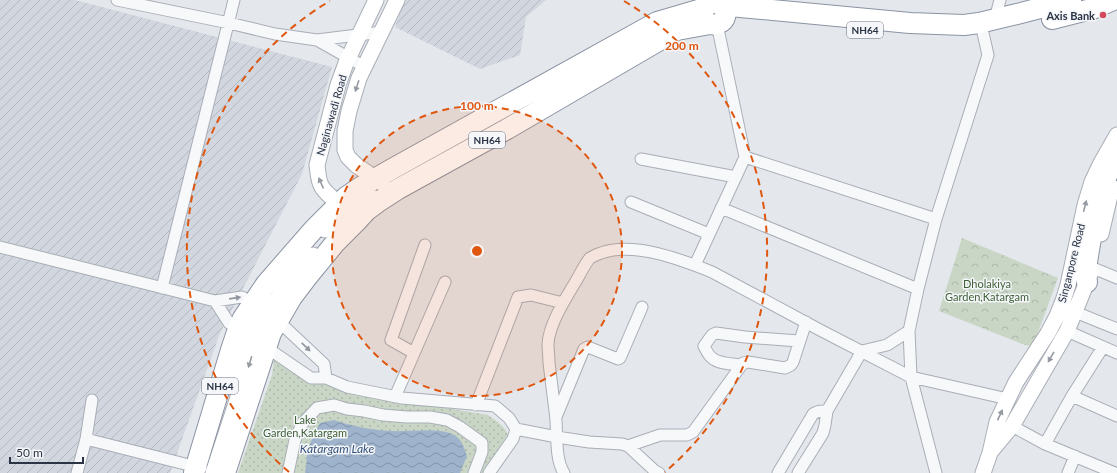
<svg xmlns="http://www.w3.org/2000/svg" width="1117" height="473" font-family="Lato,sans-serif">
<defs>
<pattern id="industrial-furrows" width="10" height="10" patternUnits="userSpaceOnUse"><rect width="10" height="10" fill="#d2d6de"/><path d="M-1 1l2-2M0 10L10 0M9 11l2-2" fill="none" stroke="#b4b8c0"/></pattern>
<pattern id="park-crowns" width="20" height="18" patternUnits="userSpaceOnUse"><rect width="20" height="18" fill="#c9d6c5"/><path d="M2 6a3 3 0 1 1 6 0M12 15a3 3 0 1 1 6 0" fill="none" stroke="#adb8ab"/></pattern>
<pattern id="garden-dots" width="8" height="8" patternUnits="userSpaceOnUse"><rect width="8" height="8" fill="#c9d6c5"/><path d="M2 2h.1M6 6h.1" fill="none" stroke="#adb8ab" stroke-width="1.8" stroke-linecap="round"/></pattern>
<pattern id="water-waves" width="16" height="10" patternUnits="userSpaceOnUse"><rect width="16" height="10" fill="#9fb4cc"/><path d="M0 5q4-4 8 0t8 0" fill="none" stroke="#8293a7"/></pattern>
</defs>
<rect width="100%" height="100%" fill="#e4e7ec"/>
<path fill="url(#industrial-furrows)" d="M0 0H75L332 67 302 174 220 333 170 473H0Z
M404 0H546L526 17 520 55 480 69 395 27Z"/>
<path fill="url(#park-crowns)" d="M962 238 1058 278 1033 346 1025 345 939 311Z"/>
<path fill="url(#garden-dots)" d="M278 354 339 390 488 415C497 421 505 426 509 437L488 464 483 473H238L272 375 274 360Z"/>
<path fill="url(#water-waves)" d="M334 420C351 426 372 430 391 431 409 432 436 427 452 434 461 437 464 447 467 456L460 473H305L308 449 314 434 320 423Z"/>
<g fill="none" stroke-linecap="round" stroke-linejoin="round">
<defs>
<path id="street" d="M117 0 229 23 275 34 317 40 382 32
M995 19 1000 0
M717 24 745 157 936 219
M317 40 365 67
M641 159 736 177
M631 202 709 234
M721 208 918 289
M0 247 215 301 242 297 257 306
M695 265 745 157
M1093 268 1117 278
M162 288 234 0
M215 301 229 323 242 331
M1075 312 1117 329
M275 318 324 364 326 378
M1067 331 1117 353
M263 345 311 378H326L347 387 402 398 495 406 509 418 516 429 513 439 489 473
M414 353 391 340 425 245
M742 365C733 364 719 364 712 358 708 355 706 350 704 346L712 335 716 333 745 337 799 341
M1072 396 1117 416
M395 397 445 282
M476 405 518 297 531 295 563 303
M556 417 584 349 588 347 618 359 620 358 642 307
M1012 426 1045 444 1115 473
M516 429 557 437 589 442 622 444 628 446 655 471 659 473
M86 439 201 468
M1045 444 1072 396 1103 347
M628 446 660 435H687L693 432 743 363 748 362 785 368 791 365 793 362 806 322
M77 473 86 439 92 400
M288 473 295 440 302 424 317 408 334 405 347 409 364 411 383 415 407 417H430L447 420 460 427 482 443V452L474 473
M564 473C554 458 558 429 555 411 553 395 551 379 549 363 549 357 548 350 548 344 549 324 566 298 576 281 579 276 586 262 590 258 593 256 598 254 601 253 634 241 682 260 712 272L820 330 911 377 1008 399
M778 473 813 414C818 410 822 411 827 411
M798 473 823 433 825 425 827 411 862 351 887 345 909 331
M936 473 911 377 909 331 918 289 936 219 988 55 983 33
M1068 473 1075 456"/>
<path id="secondary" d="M382 183 356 165 348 157 345 150V131L349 111 359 78 397 0
M347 209C341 205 326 194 322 187 318 181 318 172 317 165L338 85 346 63 376 0
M325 230 335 219 347 214 372 197
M1101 234 1112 187
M231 383C240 354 249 326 265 300
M992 450 1012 426 1067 331 1091 272
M213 473 261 327 281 292 313 255
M983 473 990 453 997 422 1016 382 1048 333 1057 316 1063 301 1068 285 1085 205 1092 182 1101 163 1117 135"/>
<path id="highway" d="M721 5C737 22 705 34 703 14 703 8 709 2 715 3 718 3 719 4 721 5 727 6 734 6 740 7L910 23 964 25 979 23 1017 14 1071 0
M1052 19 1095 8 1113 0
M1087 282 1085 274 1096 208 1103 183 1117 156
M194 473 231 350 238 329 243 318 266 284 314 229 346 197 359 188 392 169 657 22 705 8
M225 473 271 333 292 297 308 276 335 243 356 222 366 211 381 200 398 189 507 129 677 30 710 24"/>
</defs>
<use href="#street" stroke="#a9aeb7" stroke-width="13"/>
<use href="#secondary" stroke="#a9aeb7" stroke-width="17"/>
<use href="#highway" stroke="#8b94a3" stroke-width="22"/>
<use href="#street" stroke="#f7f8fa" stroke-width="11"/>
<use href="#secondary" stroke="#fff" stroke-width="15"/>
<use href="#highway" stroke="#fff" stroke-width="20"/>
</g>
<defs><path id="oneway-solid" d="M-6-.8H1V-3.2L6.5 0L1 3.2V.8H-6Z"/></defs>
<g fill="#959aa2">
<use href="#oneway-solid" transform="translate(357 86) rotate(108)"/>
<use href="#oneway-solid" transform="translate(321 183) rotate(-114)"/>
<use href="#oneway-solid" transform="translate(1085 206) rotate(-76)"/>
<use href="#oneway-solid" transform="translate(1051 357) rotate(120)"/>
<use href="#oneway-solid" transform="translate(250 362) rotate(107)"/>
<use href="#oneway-solid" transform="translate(1000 415) rotate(-65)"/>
</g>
<g fill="#9196a0">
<use href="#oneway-solid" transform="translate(235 298) rotate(-8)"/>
<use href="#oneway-solid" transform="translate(306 347) rotate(44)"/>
</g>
<circle cx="477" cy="251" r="145" fill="#df570f" fill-opacity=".12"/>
<g fill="none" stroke="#df570f" stroke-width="2" stroke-dasharray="7 5">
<circle cx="477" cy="251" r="145"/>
<path d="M289 472A290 290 0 0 1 330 1M624 1A290 290 0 0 1 665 472"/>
</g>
<circle fill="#d1495b" stroke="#f4f6f9" stroke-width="1.5" cx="1103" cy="15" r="4"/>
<g text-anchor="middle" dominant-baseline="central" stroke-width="3" stroke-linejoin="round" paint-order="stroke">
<g fill="#f4f6f9" stroke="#676e7b" stroke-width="1">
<rect x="847" y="22" width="36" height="16" rx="3"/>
<rect x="469" y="132" width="36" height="16" rx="3"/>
<rect x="202" y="378" width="36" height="16" rx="3"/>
</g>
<g font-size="10" font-weight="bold" fill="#2b3445">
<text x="865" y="30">NH64</text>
<text x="487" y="140">NH64</text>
<text x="220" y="386">NH64</text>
</g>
<g font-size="11" font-weight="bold" fill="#2b3445" stroke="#f4f6f9" text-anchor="end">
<text x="1095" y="15">Axis Bank</text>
</g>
<g font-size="11" fill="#2b3445" stroke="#f4f6f9">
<text transform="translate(331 115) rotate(-74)">Naginawadi Road</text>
<text transform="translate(1071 263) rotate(-76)">Singanpore Road</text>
</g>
<g font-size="11" fill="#3f6138" stroke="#f4f6f9">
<text x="987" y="283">Dholakiya<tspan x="987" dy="13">Garden,Katargam</tspan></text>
<text x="305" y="419">Lake<tspan x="305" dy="13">Garden,Katargam</tspan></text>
</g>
<g font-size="12" font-style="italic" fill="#34527a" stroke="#f4f6f9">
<text x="337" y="448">Katargam Lake</text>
</g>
</g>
<circle cx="477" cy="251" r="6" fill="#df570f" stroke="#f4f6f9" stroke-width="2"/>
<g font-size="12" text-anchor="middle" font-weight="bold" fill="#df570f" stroke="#f4f6f9" stroke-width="3" stroke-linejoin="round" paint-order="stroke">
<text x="682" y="50">200 m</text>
<text x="477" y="110">100 m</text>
</g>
<path d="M10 457v6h73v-6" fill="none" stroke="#2b3445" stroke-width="2"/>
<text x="16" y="457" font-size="12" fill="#2b3445" stroke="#f4f6f9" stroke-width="3" paint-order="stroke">50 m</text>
</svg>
